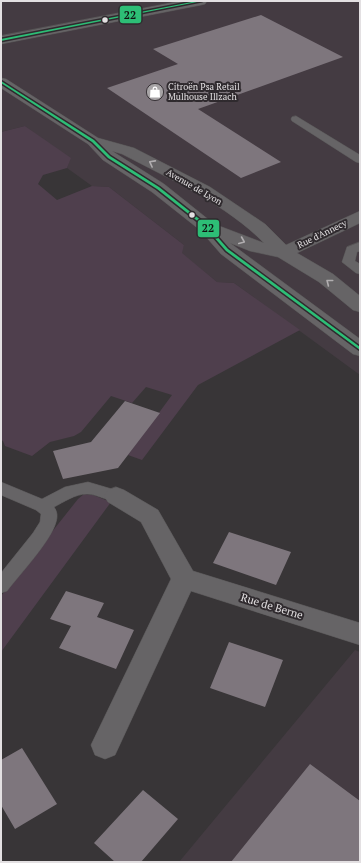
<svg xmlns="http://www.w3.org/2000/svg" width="361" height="863" font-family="'PT Serif',serif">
<rect width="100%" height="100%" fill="#383537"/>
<path fill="#443b42" d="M1 1H360V375L234 283 217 282 181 253 184 245 109 187 92 186 67 168 70 159 25 126 1 132Z
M355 650 360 652V862H179Z"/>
<path fill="#4f3f4d" d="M25 126 71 158 67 168 43 175 38 184 57 200 92 186 109 187 184 245 182 253 217 282 234 283 300 330 198 385 142 460 128 455 172 395 146 387 132 403 111 396 81 432 74 436 50 442 32 456 5 446 3 441 1 440V132Z
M84 494 93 495 111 502 1 652V596L78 499Z"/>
<path fill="#7e767d" d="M261 15 343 57 198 109 281 162 241 178 107 88 178 64 153 49Z
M125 401 160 413 118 468 63 479 53 451 91 442Z
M229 532 291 552 276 585 213 563Z
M66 591 104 603 97 617 134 630 116 669 59 648 71 626 50 619Z
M229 642 283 660 265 707 210 688Z
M22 748 57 804 15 829 1 805V760Z
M310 764 360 801V862H231Z
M143 790 178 819 141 862H115L94 843Z"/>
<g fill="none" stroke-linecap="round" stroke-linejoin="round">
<defs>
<path id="service" d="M296 116 360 155V163L356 162 292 121 291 119 292 117Z
M360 242V251L357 252 355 261 360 264V274L356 273 342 262 347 247Z
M1 482 42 499 65 487 88 482 122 492 124 496 122 500C110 504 99 494 87 494 75 494 64 502 54 507 57 511 58 516 56 522 51 541 20 574 7 591L1 593V573L33 533 40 522 41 514 36 510 1 495Z"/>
<path id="minor" d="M181 1H207L205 4 201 5 1 44V36Z
M1 78 6 79 98 138 134 148 210 187 265 224 286 245 360 211V223L297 253 333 274 360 296V312L353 310 319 282 278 257 250 251 230 243 360 339V356L353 354 221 254 200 230 152 192 103 160 88 144 1 88ZM112 151 122 154C170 179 227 205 264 243L214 224 164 184Z
M116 487 124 490 158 510 193 571 360 623V645L191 591 115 755 105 759 95 755 91 745 171 579 141 522 108 502 104 496 108 490Z"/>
</defs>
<use href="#service" stroke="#565455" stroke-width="1"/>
<use href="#minor" stroke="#565455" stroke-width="1"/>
<use href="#service" fill="#666466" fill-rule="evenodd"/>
<use href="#minor" fill="#666466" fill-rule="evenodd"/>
<defs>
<path id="bus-1" d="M197 1H202L1 41V39Z
M1 81 94 140 110 156 159 187 207 225 228 249 360 347V350L226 251 205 227 157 189 108 158 92 142 1 83Z"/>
</defs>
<use href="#bus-1" stroke="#2f2a2e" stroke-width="3"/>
<use href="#bus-1" fill="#2dbe76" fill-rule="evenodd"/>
</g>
<defs><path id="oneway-chevron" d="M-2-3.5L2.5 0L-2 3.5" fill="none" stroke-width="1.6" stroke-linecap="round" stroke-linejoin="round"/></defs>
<g stroke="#b1aeb0">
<use href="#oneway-chevron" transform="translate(152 163) rotate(-152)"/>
<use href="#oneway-chevron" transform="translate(242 241) rotate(23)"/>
<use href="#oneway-chevron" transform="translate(329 282) rotate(-142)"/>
</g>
<defs>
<symbol id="shop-disc" viewBox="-11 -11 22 22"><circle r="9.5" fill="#a7a4a6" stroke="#2f2a2e"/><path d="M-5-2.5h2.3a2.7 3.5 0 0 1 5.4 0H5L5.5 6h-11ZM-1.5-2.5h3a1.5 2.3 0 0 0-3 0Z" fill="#fff"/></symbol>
</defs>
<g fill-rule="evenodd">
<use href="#shop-disc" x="145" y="82" width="20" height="20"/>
</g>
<g fill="#e3e0e2" stroke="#2f2a2e" stroke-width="1.5">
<circle cx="105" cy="20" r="3.5"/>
<circle cx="192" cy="215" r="3.5"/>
</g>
<g text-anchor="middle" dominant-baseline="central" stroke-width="4" stroke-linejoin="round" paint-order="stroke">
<g font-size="9" fill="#e3e0e2" stroke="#2f2a2e" text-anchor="start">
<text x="168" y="87">Citroën Psa Retail<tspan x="168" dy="10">Mulhouse Illzach</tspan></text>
</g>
<g font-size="9" fill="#e3e0e2" stroke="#2f2a2e">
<text transform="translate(194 187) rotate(30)">Avenue de Lyon</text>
<text transform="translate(322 234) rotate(-26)">Rue d'Annecy</text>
</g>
<g font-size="11" fill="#e3e0e2" stroke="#2f2a2e">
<text transform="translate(272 606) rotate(17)">Rue de Berne</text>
</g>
</g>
<g stroke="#2f2a2e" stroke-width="1.5">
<rect x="119" y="5" width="23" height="19" rx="4" fill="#2dbe76"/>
<rect x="197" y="219" width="23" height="19" rx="4" fill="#2dbe76"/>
</g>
<g font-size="11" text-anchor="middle" font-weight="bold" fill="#111">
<text x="130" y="19">22</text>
<text x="208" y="232">22</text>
</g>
<rect width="361" height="863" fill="none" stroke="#e3e0e2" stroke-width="4"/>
</svg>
